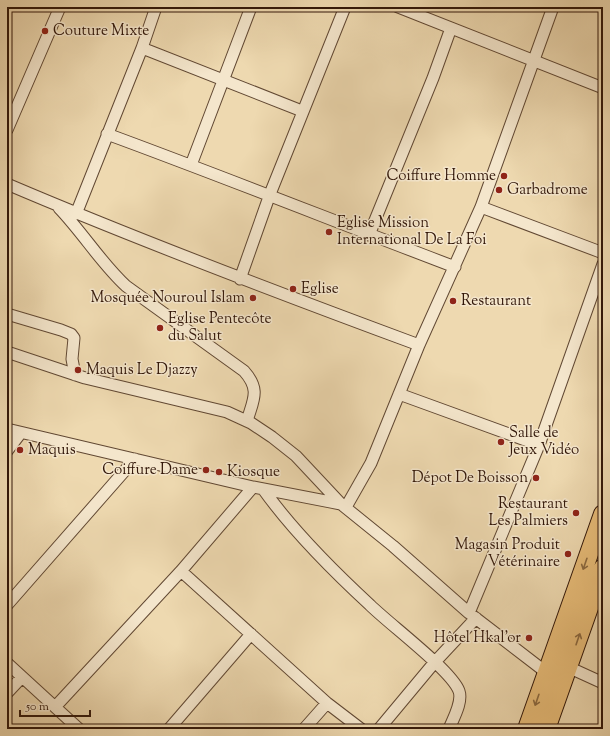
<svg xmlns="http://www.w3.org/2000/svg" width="610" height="736" font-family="'Sorts Mill Goudy',serif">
<rect width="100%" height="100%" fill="#eed9b0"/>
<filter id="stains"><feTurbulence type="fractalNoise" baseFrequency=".005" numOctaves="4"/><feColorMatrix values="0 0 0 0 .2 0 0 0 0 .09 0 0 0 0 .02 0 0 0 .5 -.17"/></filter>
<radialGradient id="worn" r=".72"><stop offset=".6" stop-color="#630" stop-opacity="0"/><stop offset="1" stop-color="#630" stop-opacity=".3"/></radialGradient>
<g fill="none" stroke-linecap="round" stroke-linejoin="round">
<defs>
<path id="street" d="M398 7 603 88
M142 48 302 111
M7 130 60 7
M107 134C224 177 339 223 455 267
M191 165 251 7
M7 184C143 242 281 294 419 345
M481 207 603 253
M59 208C83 233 101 263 126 286L244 371C261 390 253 400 247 421
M76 214 142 48 156 7
M369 235 433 78 451 28
M240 279 270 194 345 7
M7 314 61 330 71 334 74 338 72 359 75 375
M7 352 85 378 227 412 251 423 272 437 296 456 341 504 393 546 469 613 547 673
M399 394 539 445
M7 429 253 487 341 504
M7 451 20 434
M263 489C293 531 331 569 370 605 389 624 451 670 459 691 463 702 453 719 449 729
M346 507 371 463 419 345 481 207 553 7
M181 571 327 703 361 729
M7 605 135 459
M469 613 539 445 603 264
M7 663 79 729
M568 667 603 683
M7 693 22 677
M55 707 181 571 253 487
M169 729 251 634
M304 729 327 703
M379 729 434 663 476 618"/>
<path id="primary" d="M527 729 603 514
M546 729 603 568"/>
</defs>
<use href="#street" stroke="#614833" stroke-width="13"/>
<use href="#primary" stroke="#321709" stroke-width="20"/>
<use href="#street" stroke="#f4e6cc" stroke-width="11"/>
<use href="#primary" stroke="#e7bc78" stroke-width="18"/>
</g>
<defs><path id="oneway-shaft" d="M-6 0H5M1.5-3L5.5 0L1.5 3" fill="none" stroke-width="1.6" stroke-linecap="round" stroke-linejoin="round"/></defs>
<g stroke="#8c6a40">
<use href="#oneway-shaft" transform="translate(585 564) rotate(109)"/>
<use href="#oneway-shaft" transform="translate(578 639) rotate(-71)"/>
<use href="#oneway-shaft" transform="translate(537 700) rotate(109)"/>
</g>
<g fill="#8f2418" stroke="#f4e6cc" stroke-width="1.5">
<circle cx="45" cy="31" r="4"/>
<circle cx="504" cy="176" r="4"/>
<circle cx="499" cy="190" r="4"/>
<circle cx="329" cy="232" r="4"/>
<circle cx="293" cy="289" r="4"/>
<circle cx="253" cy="298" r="4"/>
<circle cx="453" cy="301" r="4"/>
<circle cx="160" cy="328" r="4"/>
<circle cx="78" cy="370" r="4"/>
<circle cx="501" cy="442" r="4"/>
<circle cx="20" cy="450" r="4"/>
<circle cx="206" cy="470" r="4"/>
<circle cx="219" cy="472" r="4"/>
<circle cx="536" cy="478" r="4"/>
<circle cx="576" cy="513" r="4"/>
<circle cx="568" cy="554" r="4"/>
<circle cx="529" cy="638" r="4"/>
</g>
<g text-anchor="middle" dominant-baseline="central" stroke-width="3" stroke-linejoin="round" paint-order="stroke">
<g font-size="15" fill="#321709" stroke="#f4e6cc" text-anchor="start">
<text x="53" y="31">Couture Mixte</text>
<text x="496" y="176" text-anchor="end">Coiffure Homme</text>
<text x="507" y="190">Garbadrome</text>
<text x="337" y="223">Eglise Mission<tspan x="337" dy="17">International De La Foi</tspan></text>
<text x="301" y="289">Eglise</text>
<text x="245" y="298" text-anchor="end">Mosquée Nouroul Islam</text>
<text x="461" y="301">Restaurant</text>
<text x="168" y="319">Eglise Pentecôte<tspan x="168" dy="17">du Salut</tspan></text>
<text x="86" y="370">Maquis Le Djazzy</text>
<text x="509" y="433">Salle de<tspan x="509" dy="17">Jeux Vidéo</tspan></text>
<text x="28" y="450">Maquis</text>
<text x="198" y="470" text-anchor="end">Coiffure Dame</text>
<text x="227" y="472">Kiosque</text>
<text x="528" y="478" text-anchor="end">Dépot De Boisson</text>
<text x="568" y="504" text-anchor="end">Restaurant<tspan x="568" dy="17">Les Palmiers</tspan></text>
<text x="560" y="545" text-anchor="end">Magasin Produit<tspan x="560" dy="17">Vétérinaire</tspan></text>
<text x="521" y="638" text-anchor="end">Hôtel Hkal'or</text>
</g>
</g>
<rect width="610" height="736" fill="none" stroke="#eed9b0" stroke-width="24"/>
<rect x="8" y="8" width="594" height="720" fill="none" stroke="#321709" stroke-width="2"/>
<rect x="12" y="12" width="586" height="712" fill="none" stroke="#321709"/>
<path d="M20 710v6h70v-6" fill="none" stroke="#321709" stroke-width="2"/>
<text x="26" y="710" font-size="12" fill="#321709" stroke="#f4e6cc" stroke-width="3" paint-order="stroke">50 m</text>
<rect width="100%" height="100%" filter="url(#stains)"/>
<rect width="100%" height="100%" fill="url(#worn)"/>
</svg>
